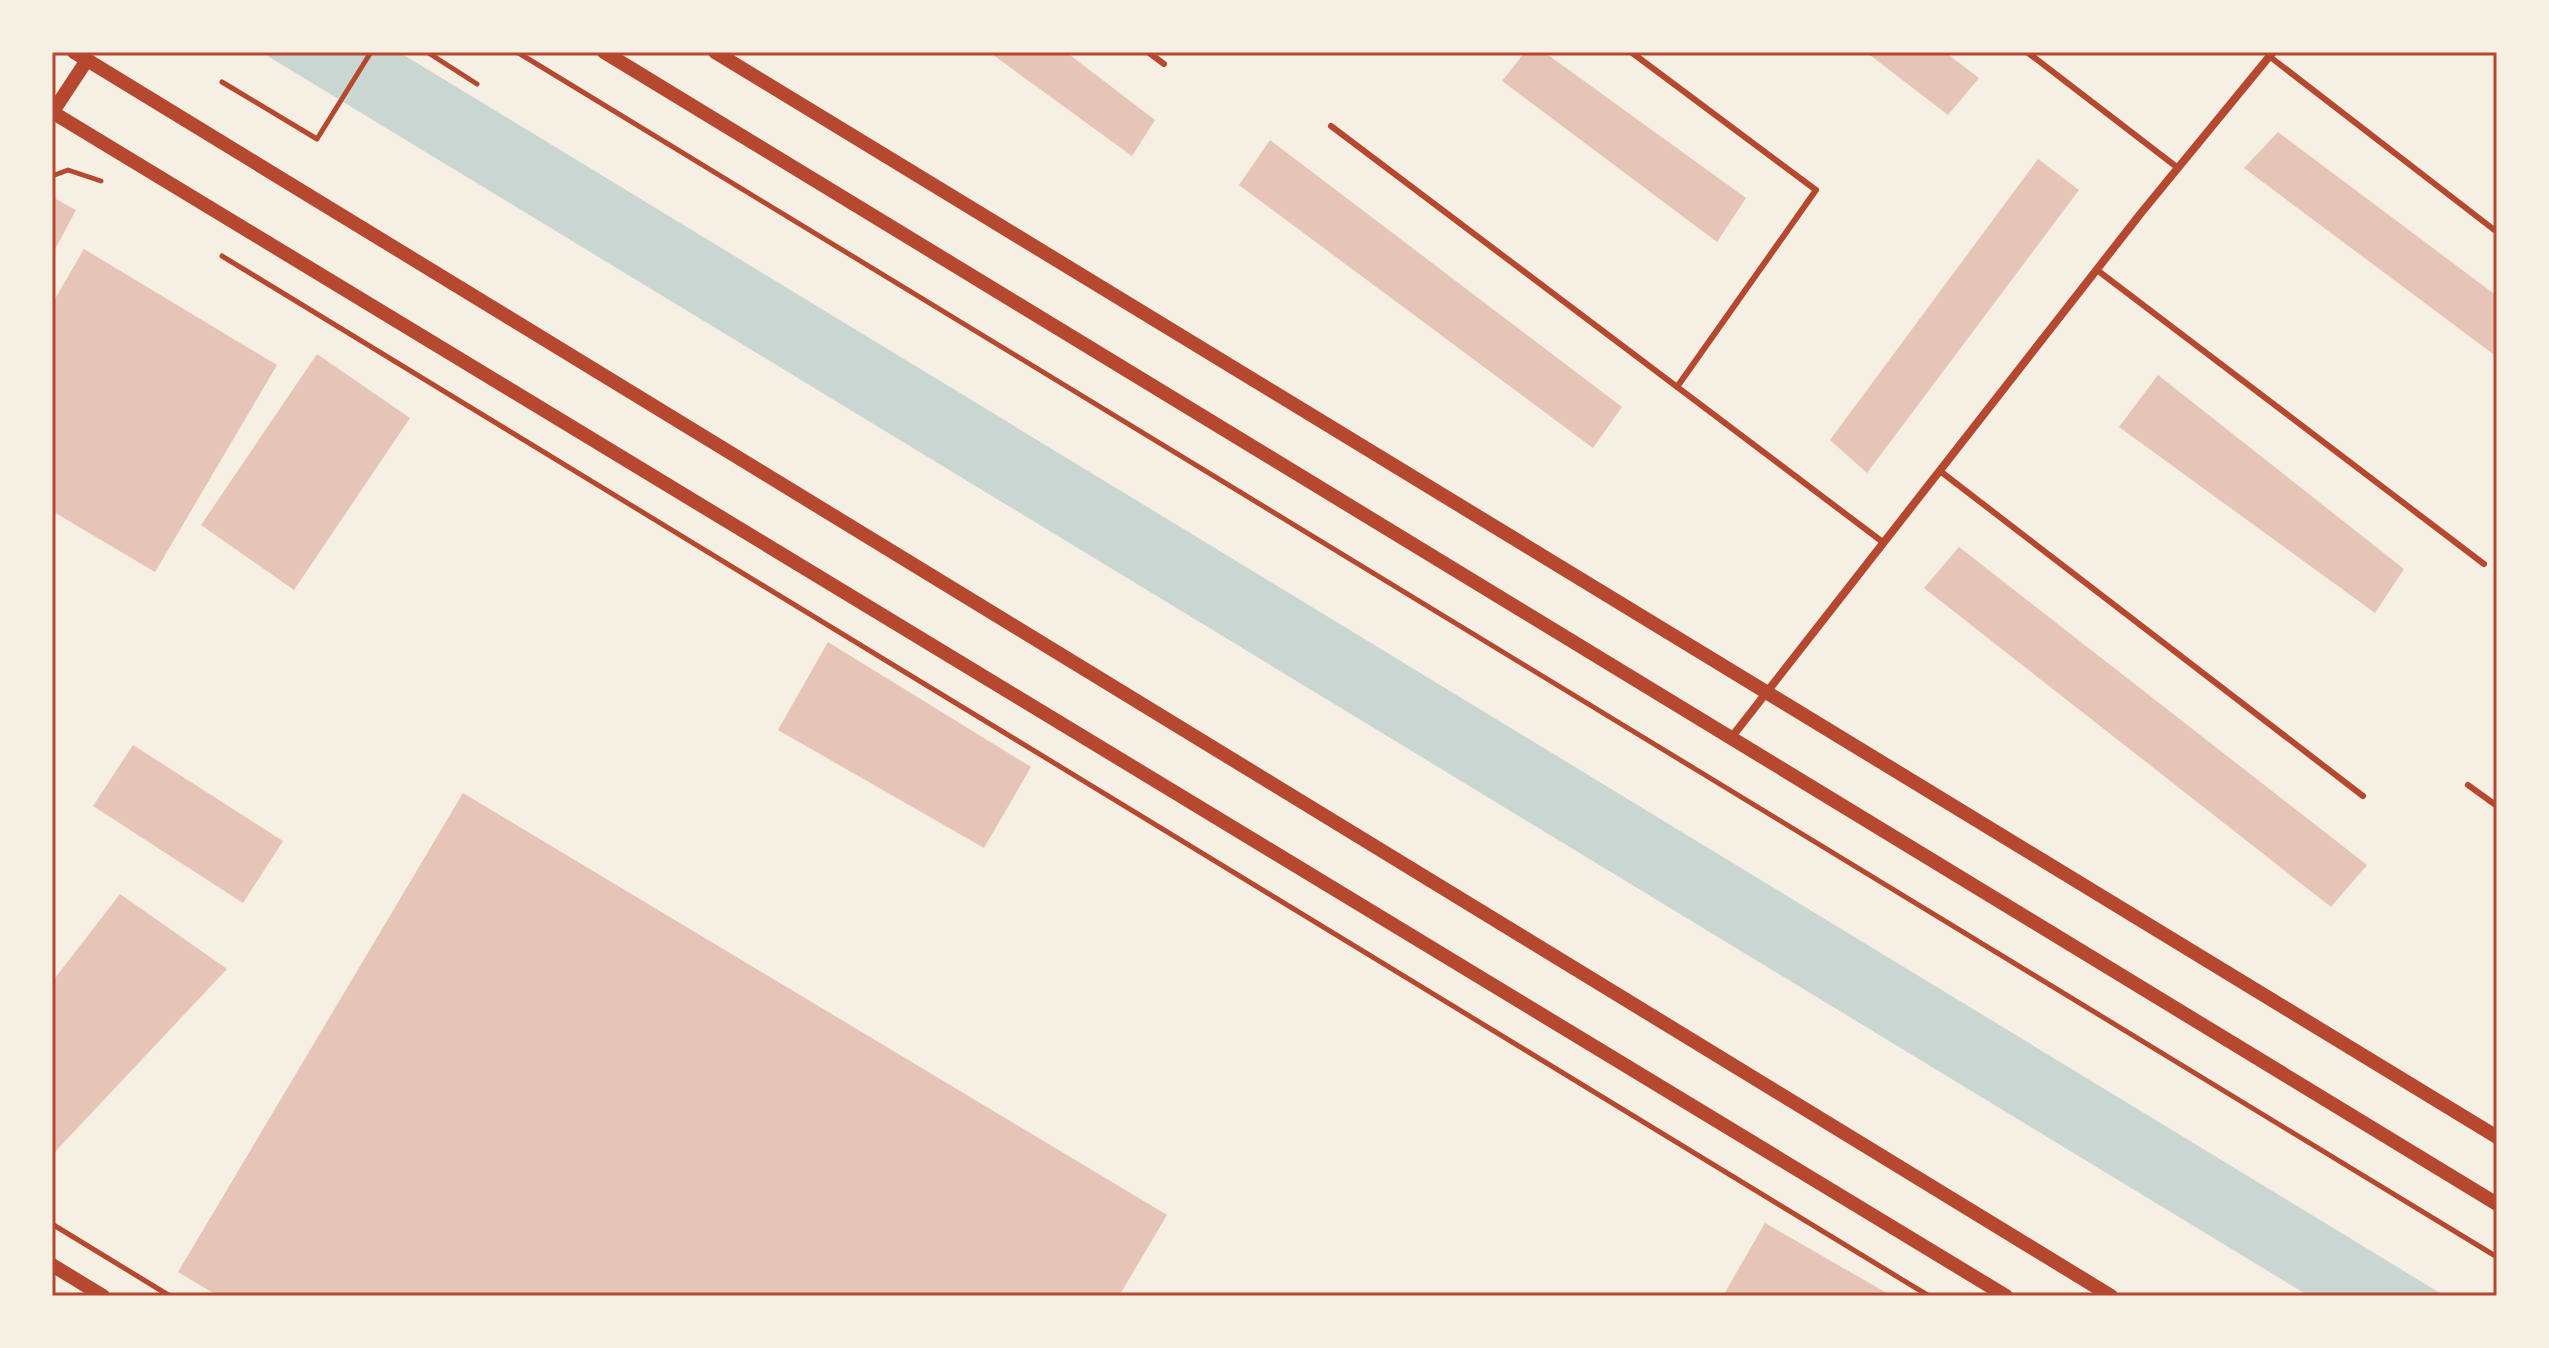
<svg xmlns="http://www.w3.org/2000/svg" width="2549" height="1348" font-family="Manrope,sans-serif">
<rect width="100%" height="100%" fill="#f6efe4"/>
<path fill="#c9d6d2" d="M261 52H399L2445 1296H2309Z"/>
<path fill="#e6c5b7" d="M989 52H1066L1155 120 1132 156Z
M1525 52H1544L1746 198 1717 242 1502 81Z
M1866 52H1945L1979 78 1948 115Z
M2278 132 2497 296V357L2244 168Z
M1270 140 1622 407 1593 448 1239 185Z
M2038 159 2079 190 1867 473 1830 440Z
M52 197 76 210 52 255Z
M84 249 277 365 155 572 52 511V304Z
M317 354 410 418 294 590 201 525Z
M2158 375 2404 569 2375 613 2119 427Z
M1959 547 2367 865 2331 907 1924 588Z
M828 642 1031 767 984 848 778 730Z
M133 745 283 841 243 903 93 806Z
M463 793 1167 1215 1119 1296H218L178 1272Z
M120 894 227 969 52 1155V982Z
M1765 1223 1892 1296H1723Z"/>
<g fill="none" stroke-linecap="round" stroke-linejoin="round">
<path stroke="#b5482f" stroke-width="5" d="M427 52 477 84
M517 52 2497 1257
M222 82 317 139 371 52
M52 176 68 170 101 181
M222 256C790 605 1362 947 1929 1296
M52 1224 170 1296"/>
<path stroke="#b5482f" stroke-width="6" d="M1148 52 1164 64
M1631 52 1816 190 1677 387
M2027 52 2178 168
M2269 56 2497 232
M1331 126 1884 543
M2097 270 2484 564
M1940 471 2363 796
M2468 785 2497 806"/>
<path stroke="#b5482f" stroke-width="8" d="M1731 738 2141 213 2273 52"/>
<path stroke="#b5482f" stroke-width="14" d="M74 52 2111 1296
M604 52 2497 1204
M715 52 2497 1137
M52 112 2006 1296
M52 113 87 60
M52 1265 103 1296"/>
</g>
<rect width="2549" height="1348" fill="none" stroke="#f6efe4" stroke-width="108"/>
<rect x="54" y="54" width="2441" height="1240" fill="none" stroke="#b5482f" stroke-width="3"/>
</svg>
